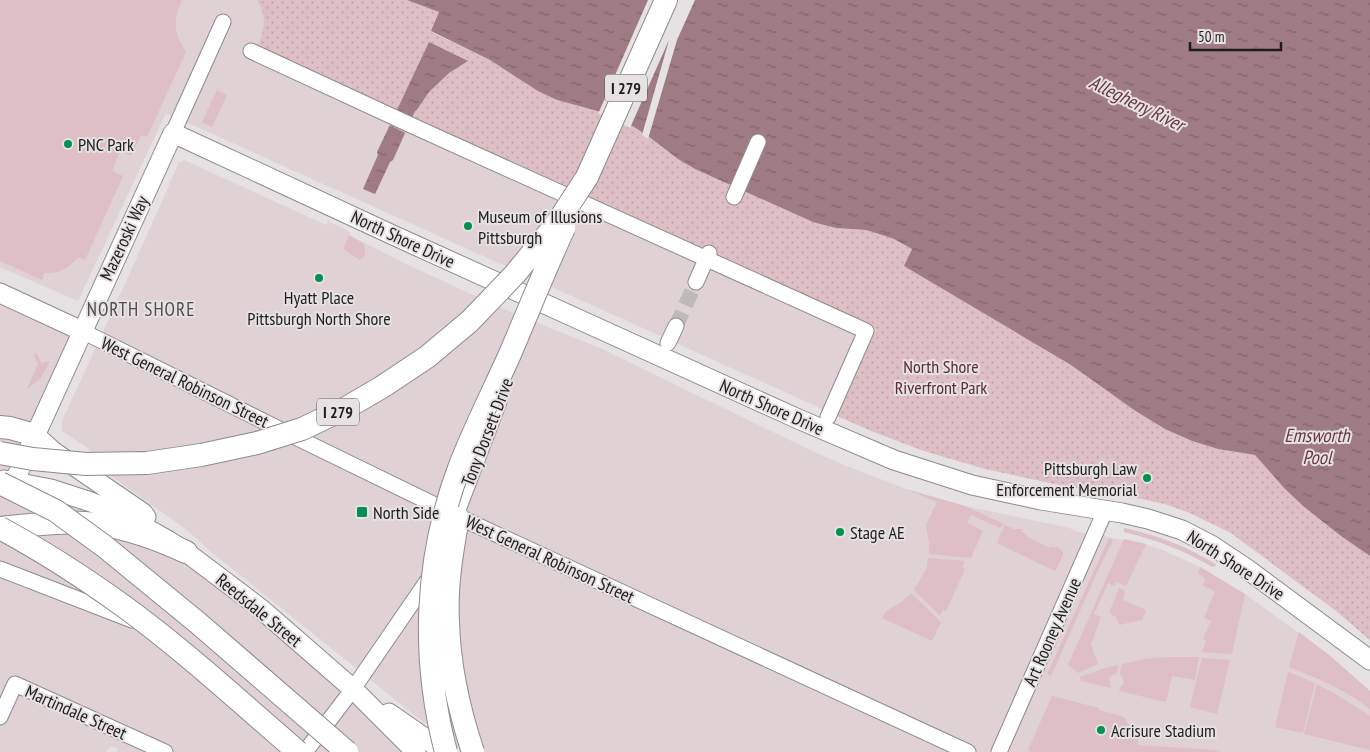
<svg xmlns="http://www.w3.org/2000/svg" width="1370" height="752" font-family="'PT Sans Narrow',sans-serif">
<defs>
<pattern id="park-dots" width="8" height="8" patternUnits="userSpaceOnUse" patternTransform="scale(1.25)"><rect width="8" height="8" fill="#ddbfc5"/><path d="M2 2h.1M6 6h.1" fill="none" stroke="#bda4a9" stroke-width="1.8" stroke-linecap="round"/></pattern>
<pattern id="water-ripples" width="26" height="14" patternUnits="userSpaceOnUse" patternTransform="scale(1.25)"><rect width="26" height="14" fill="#9f7b83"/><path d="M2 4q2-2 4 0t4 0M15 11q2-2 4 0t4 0" fill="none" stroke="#81646a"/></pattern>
</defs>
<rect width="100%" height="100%" fill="#e6e1e2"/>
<path fill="#dfd1d4" d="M0 0H407L431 32 490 60 557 100 577 106 746 191 905 266 1071 365 1134 410 1303 506 1370 556V640L1335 610 1231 533 1190 513 1165 504 1137 498 1055 484 985 469 921 450 869 430 166 113 78 301 0 267Z
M184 160 326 225 328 221 350 232 349 235 406 264 506 310 600 348 810 450 849 467 906 489 965 506 1070 528 1074 531 1146 544 1165 551 1200 567 1245 594 1329 655 1370 691V752H465L428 726 210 551 186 529 107 473 88 448 62 431V421L84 373 134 264 179 163Z
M0 293 82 331 14 482 161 535 416 752H116L118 748 110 746 106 752H0Z"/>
<path fill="#ddbfc5" d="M0 0H182C172 20 174 34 186 52L147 137 141 135 131 156 120 151 112 171 123 176 85 260 78 257C69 268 59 274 44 273L42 280 0 261Z
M217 90 227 95 212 127 202 122Z
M349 235 364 244 365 256 360 260 343 249Z
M36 352 41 363 50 361 41 378 27 389 38 363 34 356Z
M906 489 965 506 1004 524 1000 528 971 515 967 523 983 531 971 558 929 554V543L926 525 937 502Z
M1005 525 1014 529H1023L1021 532 1026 534V536L1050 548 1051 546 1056 548 1057 546 1063 552V555L1055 571 997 543Z
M1124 528C1160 536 1186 546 1217 565L1212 567C1184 550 1156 540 1124 532Z
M1109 538 1113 540 1095 577 1051 676 1047 674Z
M1124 539 1146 544 1126 586 1116 582 1114 586 1108 583 1094 614 1101 617 1091 644 1098 664 1078 673 1068 665Z
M928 558 965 561 962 567 965 569 946 611 943 609 940 616 914 590 927 568Z
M1200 567 1245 594 1232 654 1202 652 1206 641 1203 639 1211 621 1204 618 1215 591 1203 586 1205 579 1198 573Z
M1119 588 1125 591 1123 600 1146 610 1142 620 1119 625 1116 617 1109 613Z
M911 593 941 622 932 641 882 618 886 611 902 602Z
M1299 632 1329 655 1370 691V709C1346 690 1317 678 1289 667Z
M1168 657H1199L1195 680 1172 676 1166 702 1119 691 1120 688 1124 683 1123 678 1120 674 1121 666 1123 664 1145 659Z
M1202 658 1230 660 1217 714 1190 707Z
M1118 665 1117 673 1111 676 1109 679 1111 688 1081 681 1080 677 1108 667Z
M1288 672 1315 683 1303 733 1275 727Z
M1317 684 1340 697 1370 716V750L1304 734Z
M1052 696 1099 708V710L1124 717 1138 740V745L1214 750 1220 752H1031L1028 750Z"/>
<path fill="url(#park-dots)" d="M257 0H407L439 12 431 32 490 60 557 100 605 113 634 127 648 136 695 169 746 191 836 228 866 230 879 234 894 239 912 249 905 266 1071 365 1134 410 1165 429 1192 441 1218 449 1255 455 1284 488 1303 506 1341 536 1370 556V640L1335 610 1231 533 1190 513 1165 504 1137 498 1055 484 985 469 921 450 869 430 837 416 876 329 653 227 562 184 439 129 419 121 411 120 393 160 390 162 375 194 363 189 378 155 377 152 397 109 258 47C264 29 268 17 257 0Z"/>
<path fill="url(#water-ripples)" d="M407 0H1370V556L1341 536 1303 506 1284 488 1255 455 1218 449 1192 441 1165 429 1134 410 1071 365 904 266 912 249 894 239 879 234 866 230 836 228 813 222 695 169 678 159 648 136 634 127 605 113 557 100 538 91 490 60 431 31 439 12Z
M429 42 468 61 449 73 429 92 416 111H415L411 120 396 112Z
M390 125 405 133 393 160 390 162 375 194 363 189 378 155 377 152Z"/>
<path fill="#e6e1e2" d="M648 0H695L677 40 648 139 642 135 669 40 630 128 604 115 598 114Z"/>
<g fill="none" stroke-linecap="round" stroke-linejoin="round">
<path stroke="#bebaba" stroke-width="15" stroke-dasharray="15 8" stroke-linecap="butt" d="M676 326 696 282"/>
<defs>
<path id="minor" d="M251 51 413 126 866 331 828 417
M173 133 223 22
M734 197 758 142
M696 282 709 253
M82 331 283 431 472 523 968 752
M668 343 676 326
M453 523 499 402
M0 569 132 620
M0 717 15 684 165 752
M305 752 353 689 432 574
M999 752 1105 511"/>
<path id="major" d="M0 293 82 331
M35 435 54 452 143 513 146 517
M4 480 51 489 91 502 123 515 169 541 186 552 260 608 353 689 416 752
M14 482 173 133 395 236 796 418 894 460 972 485 1041 500 1122 513 1148 519 1182 530 1211 545 1247 569 1370 660
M389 713 425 738 443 752"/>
<path id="highway" d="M587 177 666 0
M0 427 10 428 35 435
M0 528C31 525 66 520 97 524 128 528 158 539 186 552"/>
</defs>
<use href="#minor" stroke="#8f8a8b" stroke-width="17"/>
<use href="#major" stroke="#8f8a8b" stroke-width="21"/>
<use href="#highway" stroke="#8f8a8b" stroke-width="24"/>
<use href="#minor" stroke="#fff" stroke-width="15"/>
<use href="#major" stroke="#fff" stroke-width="19"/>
<use href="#highway" stroke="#fff" stroke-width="22"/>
<defs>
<path id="highway-bridge" d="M0 453 33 459 86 464 147 463 201 455 257 443 302 429 346 408 382 387 427 357 470 321 515 274 557 223 587 177
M0 483 56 511 104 546 198 623 347 752
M458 518C452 551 446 586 448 621 449 665 459 710 473 752
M0 528C43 551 83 577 122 605 184 650 240 702 298 752
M446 752C421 658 425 559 459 468 474 429 493 392 510 354 528 312 545 269 564 228"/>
</defs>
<use href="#highway-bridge" stroke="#8f8a8b" stroke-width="24" stroke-linecap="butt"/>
<use href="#highway-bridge" stroke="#fff" stroke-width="22"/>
</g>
<g fill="#029150" stroke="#e6e1e2" stroke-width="2">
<circle cx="68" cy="144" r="5"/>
<circle cx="468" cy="226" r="5"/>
<circle cx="319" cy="278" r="5"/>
<circle cx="1147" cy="478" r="5"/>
<rect x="356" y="506" width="12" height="12" rx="2.5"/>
<circle cx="840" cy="532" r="5"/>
<circle cx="1101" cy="730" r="5"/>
</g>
<g text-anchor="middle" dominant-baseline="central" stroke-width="4" stroke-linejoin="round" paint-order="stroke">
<g fill="#e6e1e2" stroke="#5a5757" stroke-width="1">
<rect x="605" y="74.5" width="42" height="27" rx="4"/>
<rect x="317" y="398.5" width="42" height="27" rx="4"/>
</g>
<g font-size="16" font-weight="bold" fill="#1e1c1c">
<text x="626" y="88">I 279</text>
<text x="338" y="412">I 279</text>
</g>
<g font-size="18" fill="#1e1c1c" stroke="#e6e1e2" text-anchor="start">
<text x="78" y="144">PNC Park</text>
<text x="478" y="216">Museum of Illusions<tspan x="478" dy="21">Pittsburgh</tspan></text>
<text x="319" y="297" text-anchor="middle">Hyatt Place<tspan x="319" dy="21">Pittsburgh North Shore</tspan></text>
<text x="1137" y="468" text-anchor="end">Pittsburgh Law<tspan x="1137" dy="21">Enforcement Memorial</tspan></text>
<text x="373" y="512">North Side</text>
<text x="850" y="532">Stage AE</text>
<text x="1111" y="730">Acrisure Stadium</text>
</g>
<g font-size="18" fill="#1e1c1c" stroke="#e6e1e2">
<text transform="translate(124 238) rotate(-65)">Mazeroski Way</text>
<text transform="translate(403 239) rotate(25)">North Shore Drive</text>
<text transform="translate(185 382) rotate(26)">West General Robinson Street</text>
<text transform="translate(772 407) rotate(24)">North Shore Drive</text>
<text transform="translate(487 432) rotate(-69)">Tony Dorsett Drive</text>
<text transform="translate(550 559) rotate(25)">West General Robinson Street</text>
<text transform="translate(1236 565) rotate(33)">North Shore Drive</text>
<text transform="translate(259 610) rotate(39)">Reedsdale Street</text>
<text transform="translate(1052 632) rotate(-66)">Art Rooney Avenue</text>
<text transform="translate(76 712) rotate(24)">Martindale Street</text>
</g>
<g font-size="18" fill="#5c2a38" stroke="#e6e1e2">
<text x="941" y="366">North Shore<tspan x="941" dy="21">Riverfront Park</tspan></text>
</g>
<g font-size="19" font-style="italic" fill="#693543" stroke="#e6e1e2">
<text transform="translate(1137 103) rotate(26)">Allegheny River</text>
<text x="1317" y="435">Emsworth<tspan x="1317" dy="22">Pool</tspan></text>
</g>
<g font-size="19" letter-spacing="1" fill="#504b4c" stroke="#e6e1e2">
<text x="141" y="309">NORTH SHORE</text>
</g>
</g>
<path d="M1190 42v8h91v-8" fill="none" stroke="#1e1c1c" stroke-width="2.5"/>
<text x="1198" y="42" font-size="15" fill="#1e1c1c" stroke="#e6e1e2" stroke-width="4" paint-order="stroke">50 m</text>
</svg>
